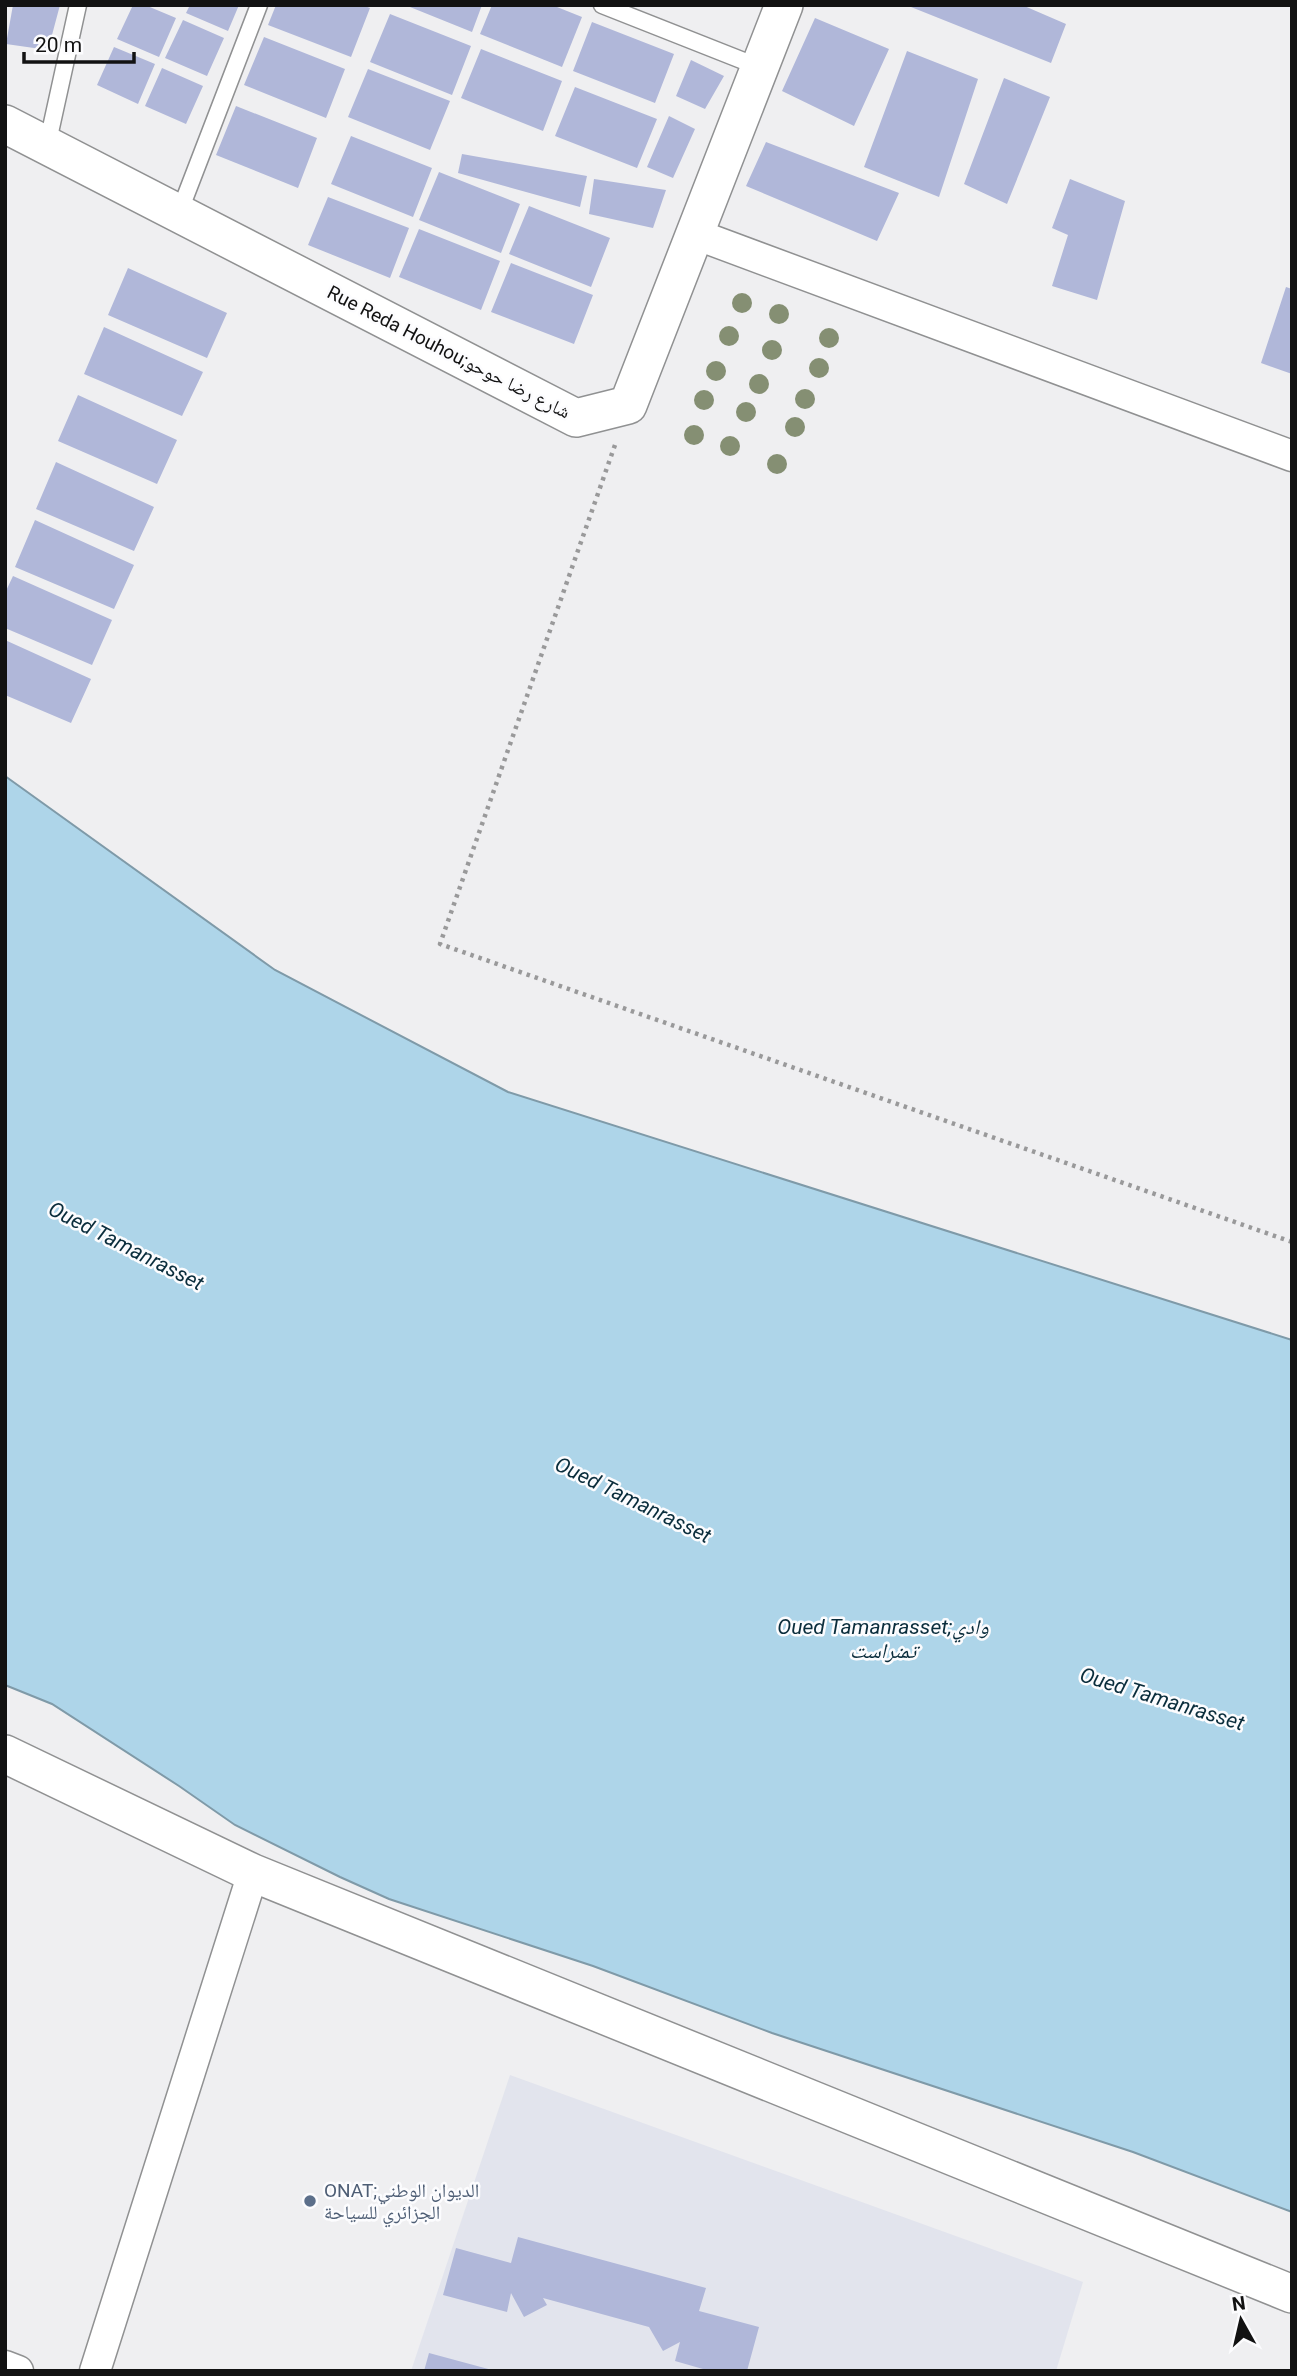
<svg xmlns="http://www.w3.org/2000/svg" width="1297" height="2376" font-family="Roboto,'Noto Naskh Arabic',sans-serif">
<rect width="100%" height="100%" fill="#efeff1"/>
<path fill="#e2e4ed" d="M510 2075 1083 2282 1056 2371H411Z"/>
<path fill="#aed5e9" stroke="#7f9aa8" stroke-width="2" d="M5 776 275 970 508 1092 1292 1340V2212L1133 2152 772 2033 593 1966 389 1899 340 1877 235 1825 179 1786 52 1704 5 1685Z"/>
<path fill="#b0b7d9" d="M13 5H60L48 50 6 44Z
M133 5H145L176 18 159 57 117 39Z
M190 5H239L228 31 186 13Z
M276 5H362L370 8 351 57 268 25Z
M405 5H482L472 32Z
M492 5H552L582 17 562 67 480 34Z
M906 5H1022L1066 24 1051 63Z
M390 14 471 46 452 95 370 62Z
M815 18 889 49 854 126 782 91Z
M183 20 224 38 207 76 165 58Z
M592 22 674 54 655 103 573 71Z
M264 37 345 69 326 118 244 85Z
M114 47 155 64 138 104 97 85Z
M481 49 562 81 543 131 461 98Z
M907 51 978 79 939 197 864 167Z
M691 60 724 76 705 109 676 96Z
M162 68 203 86 186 124 145 106Z
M368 69 450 101 430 150 348 117Z
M1004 78 1050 97 1007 204 964 184Z
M575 87 657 119 637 168 555 136Z
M236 106 317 138 298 188 216 155Z
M669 116 695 129 673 178 647 167Z
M351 136 432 168 413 217 331 184Z
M766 142 899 193 877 241 746 186Z
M462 154 587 176 580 207 458 173Z
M439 172 520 204 501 253 419 220Z
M594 179 666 190 653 228 589 214Z
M1070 179 1125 201 1097 300 1052 286 1068 235 1052 228Z
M328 197 409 228 390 278 308 245Z
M529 206 610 238 591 287 509 254Z
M419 229 500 261 481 310 399 277Z
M511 263 593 295 574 344 491 312Z
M128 268 227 313 207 358 108 315Z
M1286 287 1292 289V374L1261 363Z
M104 327 203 372 182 416 84 374Z
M78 395 177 440 157 484 58 441Z
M56 462 154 507 134 551 36 509Z
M35 520 134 565 114 609 15 567Z
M13 576 112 620 92 665 5 628V593Z
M5 640 91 679 71 723 5 695Z
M518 2237 706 2288 699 2311 759 2327 747 2371H710L675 2361 680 2342 663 2351 649 2327 543 2298 547 2305 524 2317 511 2293 507 2312 443 2295 456 2248 511 2263Z
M429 2353 492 2370V2371H424Z"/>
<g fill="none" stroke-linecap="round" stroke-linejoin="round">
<defs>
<path id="service" d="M602 5 759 67
M47 146 78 5
M179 213 259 5"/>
<path id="minor" d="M695 234 1292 456
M5 2366 18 2371
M95 2371 253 1873"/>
<path id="tertiary" d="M5 124 576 418 628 405 784 5
M5 1754 253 1873 1292 2294"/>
</defs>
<use href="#service" stroke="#909192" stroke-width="19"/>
<use href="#minor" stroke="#909192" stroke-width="33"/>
<use href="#tertiary" stroke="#909192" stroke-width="40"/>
<path stroke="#99999a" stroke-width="4.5" stroke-dasharray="3.5 5" stroke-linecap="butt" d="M615 445 440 944 1292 1242"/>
<use href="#service" stroke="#fff" stroke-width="16"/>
<use href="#minor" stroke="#fff" stroke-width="30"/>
<use href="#tertiary" stroke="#fff" stroke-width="37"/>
</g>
<g fill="#858f73">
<circle cx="742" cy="303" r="10"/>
<circle cx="779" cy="314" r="10"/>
<circle cx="729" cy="336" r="10"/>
<circle cx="829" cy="338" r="10"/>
<circle cx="772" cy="350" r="10"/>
<circle cx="819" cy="368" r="10"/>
<circle cx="716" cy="371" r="10"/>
<circle cx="759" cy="384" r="10"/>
<circle cx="805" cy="399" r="10"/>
<circle cx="704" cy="400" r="10"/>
<circle cx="746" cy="412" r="10"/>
<circle cx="795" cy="427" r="10"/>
<circle cx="694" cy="435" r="10"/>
<circle cx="730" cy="446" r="10"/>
<circle cx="777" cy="464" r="10"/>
</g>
<circle fill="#5c6f8a" stroke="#fcfcfe" stroke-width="2.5" cx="310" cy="2201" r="7"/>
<g text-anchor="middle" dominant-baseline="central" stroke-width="5" stroke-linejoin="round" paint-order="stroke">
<g font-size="19" fill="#121212" stroke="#fcfcfe">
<text transform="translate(449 352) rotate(27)">Rue Reda Houhou;شارع رضا حوحو</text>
</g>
<g font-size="19" fill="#4e5e75" stroke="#fcfcfe" text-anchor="start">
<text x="324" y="2190">ONAT;الديوان الوطني<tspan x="324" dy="22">الجزائري للسياحة</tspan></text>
</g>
<g font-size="21" font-style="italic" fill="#0a2d3c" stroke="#fcfcfe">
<text transform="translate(126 1246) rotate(27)">Oued Tamanrasset</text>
<text transform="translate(633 1500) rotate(26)">Oued Tamanrasset</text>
<text x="883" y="1627">Oued Tamanrasset;وادي<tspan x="883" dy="24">تمنراست</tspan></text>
<text transform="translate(1162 1699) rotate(17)">Oued Tamanrasset</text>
</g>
</g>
<rect width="1297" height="2376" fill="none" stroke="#121212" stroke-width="14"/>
<g transform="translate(1241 2320) rotate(352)" stroke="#fcfcfe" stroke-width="5" paint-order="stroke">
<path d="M0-5L12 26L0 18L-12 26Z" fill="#121212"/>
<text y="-10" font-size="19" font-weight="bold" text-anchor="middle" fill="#121212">N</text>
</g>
<path d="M24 52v10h110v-10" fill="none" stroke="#121212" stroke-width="3.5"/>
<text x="35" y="52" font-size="21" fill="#121212" stroke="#fcfcfe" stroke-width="5" paint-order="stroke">20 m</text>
</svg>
